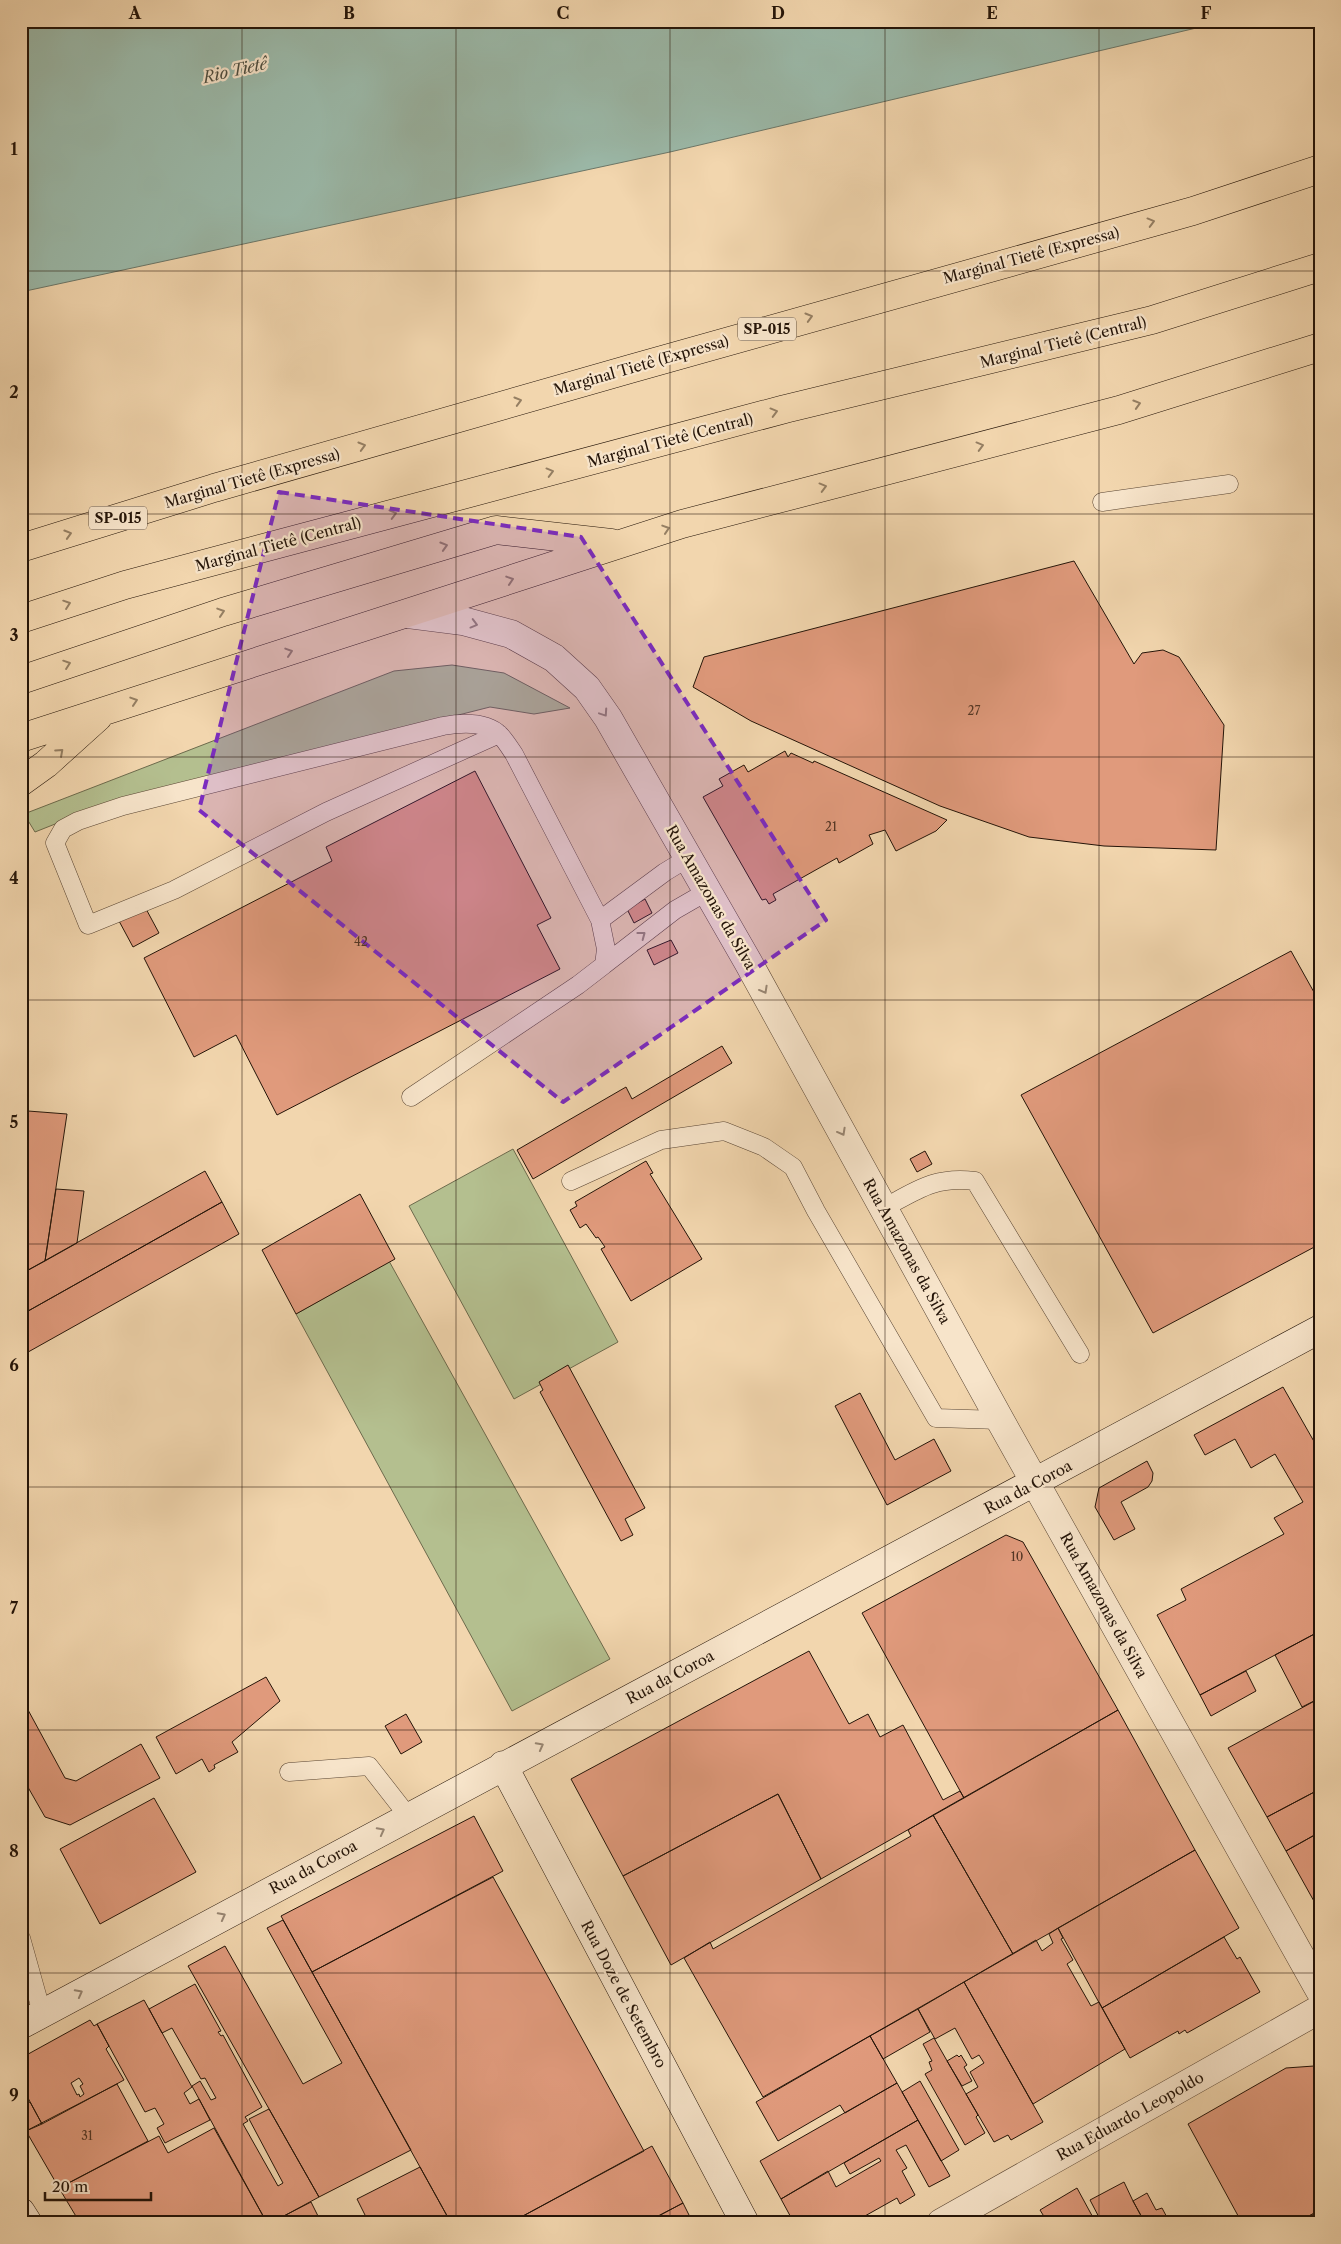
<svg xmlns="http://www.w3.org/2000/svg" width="1341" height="2244" font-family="'Libre Caslon Text',serif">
<rect width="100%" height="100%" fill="#f2d6ae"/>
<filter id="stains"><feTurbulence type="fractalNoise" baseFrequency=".004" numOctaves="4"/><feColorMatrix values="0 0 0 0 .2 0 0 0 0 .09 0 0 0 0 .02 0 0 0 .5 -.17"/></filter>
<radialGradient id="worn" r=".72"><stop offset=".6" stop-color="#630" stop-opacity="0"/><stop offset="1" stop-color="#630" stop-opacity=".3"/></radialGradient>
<path fill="#b4bf8f" stroke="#6c6a4c" d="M452 665 504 673 570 708 534 714 490 707 103 805 35 832 24 814 394 671Z
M513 1149 618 1342 514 1399 409 1206Z
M389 1261 610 1659 512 1711 296 1314Z"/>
<path fill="#9bb9a9" stroke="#6b7769" d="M21 21H1226L670 152 21 292Z"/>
<path fill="#e09a7c" stroke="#241408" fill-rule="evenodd" d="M1074 561 1134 664 1142 653 1163 650 1179 657 1224 725 1216 850 1104 846 1029 837 940 806 751 721 693 687 704 657Z
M785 751 788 757 791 753 813 763 814 761 947 820 936 831 896 851 885 830 869 835 873 844 839 863 837 858 773 894 776 900 769 904 766 899 762 900 703 797 723 786 719 779 744 765 748 772Z
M475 771 551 918 537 925 560 969 277 1115 236 1035 194 1057 144 958 332 861 326 847Z
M645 899 652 913 634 923 627 909Z
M145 907 159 933 133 947 119 921Z
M671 940 678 953 654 965 647 950Z
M1291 951 1320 1003V1244L1153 1333 1021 1095Z
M722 1046 732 1063 533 1179 517 1150 626 1087 632 1099Z
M21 1111H28L21 1157Z
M28 1111 67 1114 45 1261 21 1274V1157Z
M925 1151 932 1164 917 1172 910 1159Z
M646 1161 653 1173 650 1174 702 1259 631 1301 601 1249 605 1247 598 1237 596 1238 586 1224 580 1228 570 1210 577 1206 575 1202Z
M205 1171 222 1202 21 1315V1274Z
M56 1189 84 1191 77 1243 45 1261Z
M360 1194 395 1259 296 1314 262 1250Z
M222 1202 239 1234 21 1356V1315Z
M568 1365 645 1508 625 1519 633 1535 621 1541 540 1392 543 1390 539 1382Z
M1283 1387 1320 1452V1631L1200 1695 1157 1615 1186 1600 1181 1589 1284 1534 1274 1518 1303 1502 1275 1454 1251 1468 1235 1439 1205 1455 1194 1435Z
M860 1393 895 1460 934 1439 951 1471 887 1505 835 1406Z
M1147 1461 1153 1473 1152 1481 1148 1487 1121 1502 1135 1529 1114 1540 1095 1507 1099 1488Z
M1006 1535 1023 1542 1118 1710 964 1798 862 1613Z
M1320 1631V1698L1302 1707 1275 1655Z
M809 1651 849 1724 868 1714 880 1737 903 1725 943 1800 960 1791 964 1798 821 1879 778 1794 623 1876 571 1779Z
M1246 1671 1256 1691 1211 1716 1200 1695Z
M266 1677 280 1701 232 1742 238 1752 214 1765 215 1768 209 1772 202 1759 176 1774 156 1737Z
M21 1697 65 1778 76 1781 141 1744 160 1778 70 1825 45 1817 21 1775Z
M1320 1698V1789L1267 1817 1228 1748Z
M1118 1710 1195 1850 1013 1954 933 1815Z
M406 1714 422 1742 401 1754 385 1726Z
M1320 1789V1832L1286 1851 1267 1817Z
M778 1794 821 1879 671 1965 623 1876Z
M154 1798 196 1872 100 1924 60 1849Z
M933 1815 1013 1954 763 2097 684 1958 710 1942 713 1949 911 1836 908 1830Z
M474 1816 503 1871 312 1972 281 1916Z
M1320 1832V1912L1286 1851Z
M1195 1850 1239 1928 1102 2008 1058 1928Z
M493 1877 644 2151 510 2223H451L312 1972Z
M283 1920 411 2150 319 2197 188 1966 225 1946 303 2084 342 2063 267 1928Z
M1058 1928 1063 1938 1061 1939 1073 1960 1067 1964 1091 2006 1099 2002 1125 2049 1033 2104 964 1982 1036 1940 1042 1951 1053 1943 1049 1934Z
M1224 1937 1237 1959 1240 1957 1260 1992 1187 2033 1185 2030 1179 2034 1178 2031 1130 2058 1102 2008Z
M964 1982 1043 2122 1011 2140 1008 2135 994 2142 966 2094 978 2087 970 2072 984 2063 979 2055 972 2059 955 2028 935 2039 918 2009Z
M195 1984 221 2031 218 2032 221 2036 223 2035 262 2107 245 2117 248 2121 243 2124 278 2186 283 2183 249 2119 269 2109 319 2197 271 2223H267L193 2088 192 2086 200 2081 211 2100 216 2098 205 2078 201 2079 172 2028 162 2033 149 2009Z
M144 2000 192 2087 184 2093 190 2104 199 2099 210 2120 165 2143 157 2128 164 2124 155 2108 145 2112 97 2024Z
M918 2009 930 2032 883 2059 870 2036Z
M90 2020 94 2026 97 2024 109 2046 106 2049 124 2080 42 2124 21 2085V2058ZM79 2078 83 2084 80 2086 84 2094 80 2097 79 2094 77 2095 71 2083Z
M870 2036 897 2083 845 2113 840 2105 778 2141 756 2102Z
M934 2038 978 2115 976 2117 985 2133 965 2145 925 2074 932 2070 929 2062 932 2061 923 2044Z
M957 2055 959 2057 961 2055 967 2065 964 2067 972 2081 962 2086 947 2061Z
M1314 2066 1320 2076V2210L1296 2223H1242L1188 2124 1286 2068Z
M920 2081 959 2150 941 2161 902 2092Z
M897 2083 918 2120 781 2199 760 2161Z
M117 2084 148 2141 59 2188 26 2131Z
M30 2102 42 2124 26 2131 21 2123V2106Z
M918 2120 950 2176 929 2187 906 2145 896 2150 907 2168 902 2171 915 2195 900 2204 897 2198 856 2221 857 2223H794L781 2199 828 2171 836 2187 881 2161 879 2158 850 2174 844 2163Z
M214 2128 267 2223H80L59 2188 159 2136 168 2153Z
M652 2146 683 2203 645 2223H510Z
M420 2167 451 2223H369L357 2199Z
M1124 2182 1133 2201 1145 2223H1102L1090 2200Z
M1077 2188 1096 2223H1048L1040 2210Z
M1147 2193 1156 2210 1162 2208 1170 2223H1145L1133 2201Z
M311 2202 319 2218 310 2223H280L278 2219Z
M683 2203 693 2223H645Z
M1320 2210V2223H1296Z"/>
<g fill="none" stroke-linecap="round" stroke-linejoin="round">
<defs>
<path id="lane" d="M1102 502 1229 484
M600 920 665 872 688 858
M604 965 675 910 708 891
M411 1097 578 985 604 965 606 949 600 920 514 754C510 748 505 740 500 735 486 721 460 723 443 726L123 806 78 821 63 829 55 843 88 925 174 890 326 812 499 734
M571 1181 661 1140 724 1131 764 1147 793 1167 816 1211 936 1418 1000 1420
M884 1208C917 1190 935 1176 975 1181L1080 1354
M289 1772 369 1766 408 1816
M21 1938 42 2013"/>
<path id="street" d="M408 614 463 621 511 634 554 658 587 688 608 718 748 962 1000 1420 1320 1991
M941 2223 1320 2009"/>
<path id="secondary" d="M503 1765 745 2223
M21 2025 1320 1329
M21 2212 28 2223"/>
<path id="highway" d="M21 548 214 488 630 369 1193 211 1320 169
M21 619 125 585 785 409 1152 320 1320 267
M21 680 223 612 496 530 611 543
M21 738 682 524 1119 410 1320 347
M21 782 46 764 98 717"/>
</defs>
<use href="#lane" stroke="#584432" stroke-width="19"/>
<use href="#street" stroke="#584432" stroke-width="29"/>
<use href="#secondary" stroke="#241408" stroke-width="29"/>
<use href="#highway" stroke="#241408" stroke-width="29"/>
<use href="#lane" stroke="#f7e4ca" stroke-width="18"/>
<use href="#street" stroke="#f7e4ca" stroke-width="28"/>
<use href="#secondary" stroke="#f7e4ca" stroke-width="28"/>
<use href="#highway" stroke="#f2d6ae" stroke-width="28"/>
</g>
<defs><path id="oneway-chevron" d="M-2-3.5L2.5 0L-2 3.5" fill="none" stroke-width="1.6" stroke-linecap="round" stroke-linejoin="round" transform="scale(1.25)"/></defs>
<g stroke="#957f63">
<use href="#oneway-chevron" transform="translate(1151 222) rotate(-15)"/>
<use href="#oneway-chevron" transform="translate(809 317) rotate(-16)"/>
<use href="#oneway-chevron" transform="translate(518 401) rotate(-16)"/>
<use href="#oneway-chevron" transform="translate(1137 404) rotate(-17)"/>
<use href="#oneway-chevron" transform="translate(774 412) rotate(-15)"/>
<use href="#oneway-chevron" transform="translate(362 446) rotate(-16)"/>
<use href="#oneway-chevron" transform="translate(980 446) rotate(-15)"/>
<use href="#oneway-chevron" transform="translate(550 472) rotate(-15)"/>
<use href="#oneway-chevron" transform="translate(823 487) rotate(-15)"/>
<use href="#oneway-chevron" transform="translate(393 514) rotate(-15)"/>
<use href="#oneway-chevron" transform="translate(666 529) rotate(-18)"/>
<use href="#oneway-chevron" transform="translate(68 534) rotate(-17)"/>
<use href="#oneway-chevron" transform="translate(444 546) rotate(-17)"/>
<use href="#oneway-chevron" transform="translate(510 580) rotate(-18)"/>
<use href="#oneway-chevron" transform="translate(67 604) rotate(-19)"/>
<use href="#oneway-chevron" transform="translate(221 612) rotate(-18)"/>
<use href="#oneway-chevron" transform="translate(289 652) rotate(-18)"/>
<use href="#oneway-chevron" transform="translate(67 664) rotate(-19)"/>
<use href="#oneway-chevron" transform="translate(134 701) rotate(-18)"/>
<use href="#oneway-chevron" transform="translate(60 752) rotate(-42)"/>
</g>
<g stroke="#988673">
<use href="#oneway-chevron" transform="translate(474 624) rotate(15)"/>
<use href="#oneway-chevron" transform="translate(604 713) rotate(56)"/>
<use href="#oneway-chevron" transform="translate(642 935) rotate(-37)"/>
<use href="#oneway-chevron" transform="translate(764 990) rotate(61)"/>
<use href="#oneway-chevron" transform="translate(842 1132) rotate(61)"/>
<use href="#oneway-chevron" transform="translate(540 1746) rotate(-28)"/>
<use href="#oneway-chevron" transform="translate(381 1831) rotate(-28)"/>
<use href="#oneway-chevron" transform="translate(222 1916) rotate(-28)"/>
<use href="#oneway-chevron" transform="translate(79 1993) rotate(-28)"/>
</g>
<path fill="#7b2cbf" fill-opacity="0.2" stroke="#7b2cbf" stroke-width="4" stroke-dasharray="10 6" stroke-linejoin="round" d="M279 492 581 537 826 920 563 1102 199 810Z"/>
<path fill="none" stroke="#241408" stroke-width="1" stroke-opacity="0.55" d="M242 21V2223M456 21V2223M670 21V2223M885 21V2223M1099 21V2223M21 271H1320M21 514H1320M21 757H1320M21 1000H1320M21 1244H1320M21 1487H1320M21 1730H1320M21 1973H1320"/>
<g text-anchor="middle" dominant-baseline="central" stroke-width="4.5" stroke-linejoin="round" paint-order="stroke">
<g font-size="12" fill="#533625">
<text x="974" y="710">27</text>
<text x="831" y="826">21</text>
<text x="361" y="941">42</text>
<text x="1017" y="1556">10</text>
<text x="87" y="2135">31</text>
</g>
<g fill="#f7e4ca" stroke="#635242" stroke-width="1">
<rect x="738" y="317.5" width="58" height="23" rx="4"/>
<rect x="89" y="506.5" width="58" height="23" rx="4"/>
</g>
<g font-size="14" font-weight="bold" fill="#241408">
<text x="767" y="329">SP-015</text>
<text x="118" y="518">SP-015</text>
</g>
<g font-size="15" fill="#241408" stroke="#f7e4ca">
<text transform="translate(1031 255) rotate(-15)">Marginal Tietê (Expressa)</text>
<text transform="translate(1063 342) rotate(-14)">Marginal Tietê (Central)</text>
<text transform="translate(641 365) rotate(-16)">Marginal Tietê (Expressa)</text>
<text transform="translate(670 440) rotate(-15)">Marginal Tietê (Central)</text>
<text transform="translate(252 478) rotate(-16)">Marginal Tietê (Expressa)</text>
<text transform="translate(278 544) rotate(-15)">Marginal Tietê (Central)</text>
<text transform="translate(711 897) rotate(60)">Rua Amazonas da Silva</text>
<text transform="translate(907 1251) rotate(61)">Rua Amazonas da Silva</text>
<text transform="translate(1028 1487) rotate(-28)">Rua da Coroa</text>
<text transform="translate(1104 1605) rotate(61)">Rua Amazonas da Silva</text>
<text transform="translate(670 1677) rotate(-28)">Rua da Coroa</text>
<text transform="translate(313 1867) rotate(-28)">Rua da Coroa</text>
<text transform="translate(624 1994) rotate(62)">Rua Doze de Setembro</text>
<text transform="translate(1130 2116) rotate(-29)">Rua Eduardo Leopoldo</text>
</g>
<g font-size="16" font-style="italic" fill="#4e4e40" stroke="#f7e4ca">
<text transform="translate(235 70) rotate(-13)">Rio Tietê</text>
</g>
</g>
<rect width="1341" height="2244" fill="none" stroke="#f2d6ae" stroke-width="55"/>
<path d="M45 2192v8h106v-8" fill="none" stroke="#241408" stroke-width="2.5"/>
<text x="52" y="2192" font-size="15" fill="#241408" stroke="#f7e4ca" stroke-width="4" paint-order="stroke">20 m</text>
<rect x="28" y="28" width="1286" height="2188" fill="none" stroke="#241408" stroke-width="2"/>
<g font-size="16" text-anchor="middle" font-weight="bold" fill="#241408">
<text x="135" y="19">A</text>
<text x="349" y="19">B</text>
<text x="563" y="19">C</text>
<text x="778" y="19">D</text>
<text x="992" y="19">E</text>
<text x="1206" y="19">F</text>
<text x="14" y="155">1</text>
<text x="14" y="398">2</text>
<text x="14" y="641">3</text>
<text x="14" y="884">4</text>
<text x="14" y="1128">5</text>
<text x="14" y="1371">6</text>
<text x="14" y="1614">7</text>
<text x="14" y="1857">8</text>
<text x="14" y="2101">9</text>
</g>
<rect width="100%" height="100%" filter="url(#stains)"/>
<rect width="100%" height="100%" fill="url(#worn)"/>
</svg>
